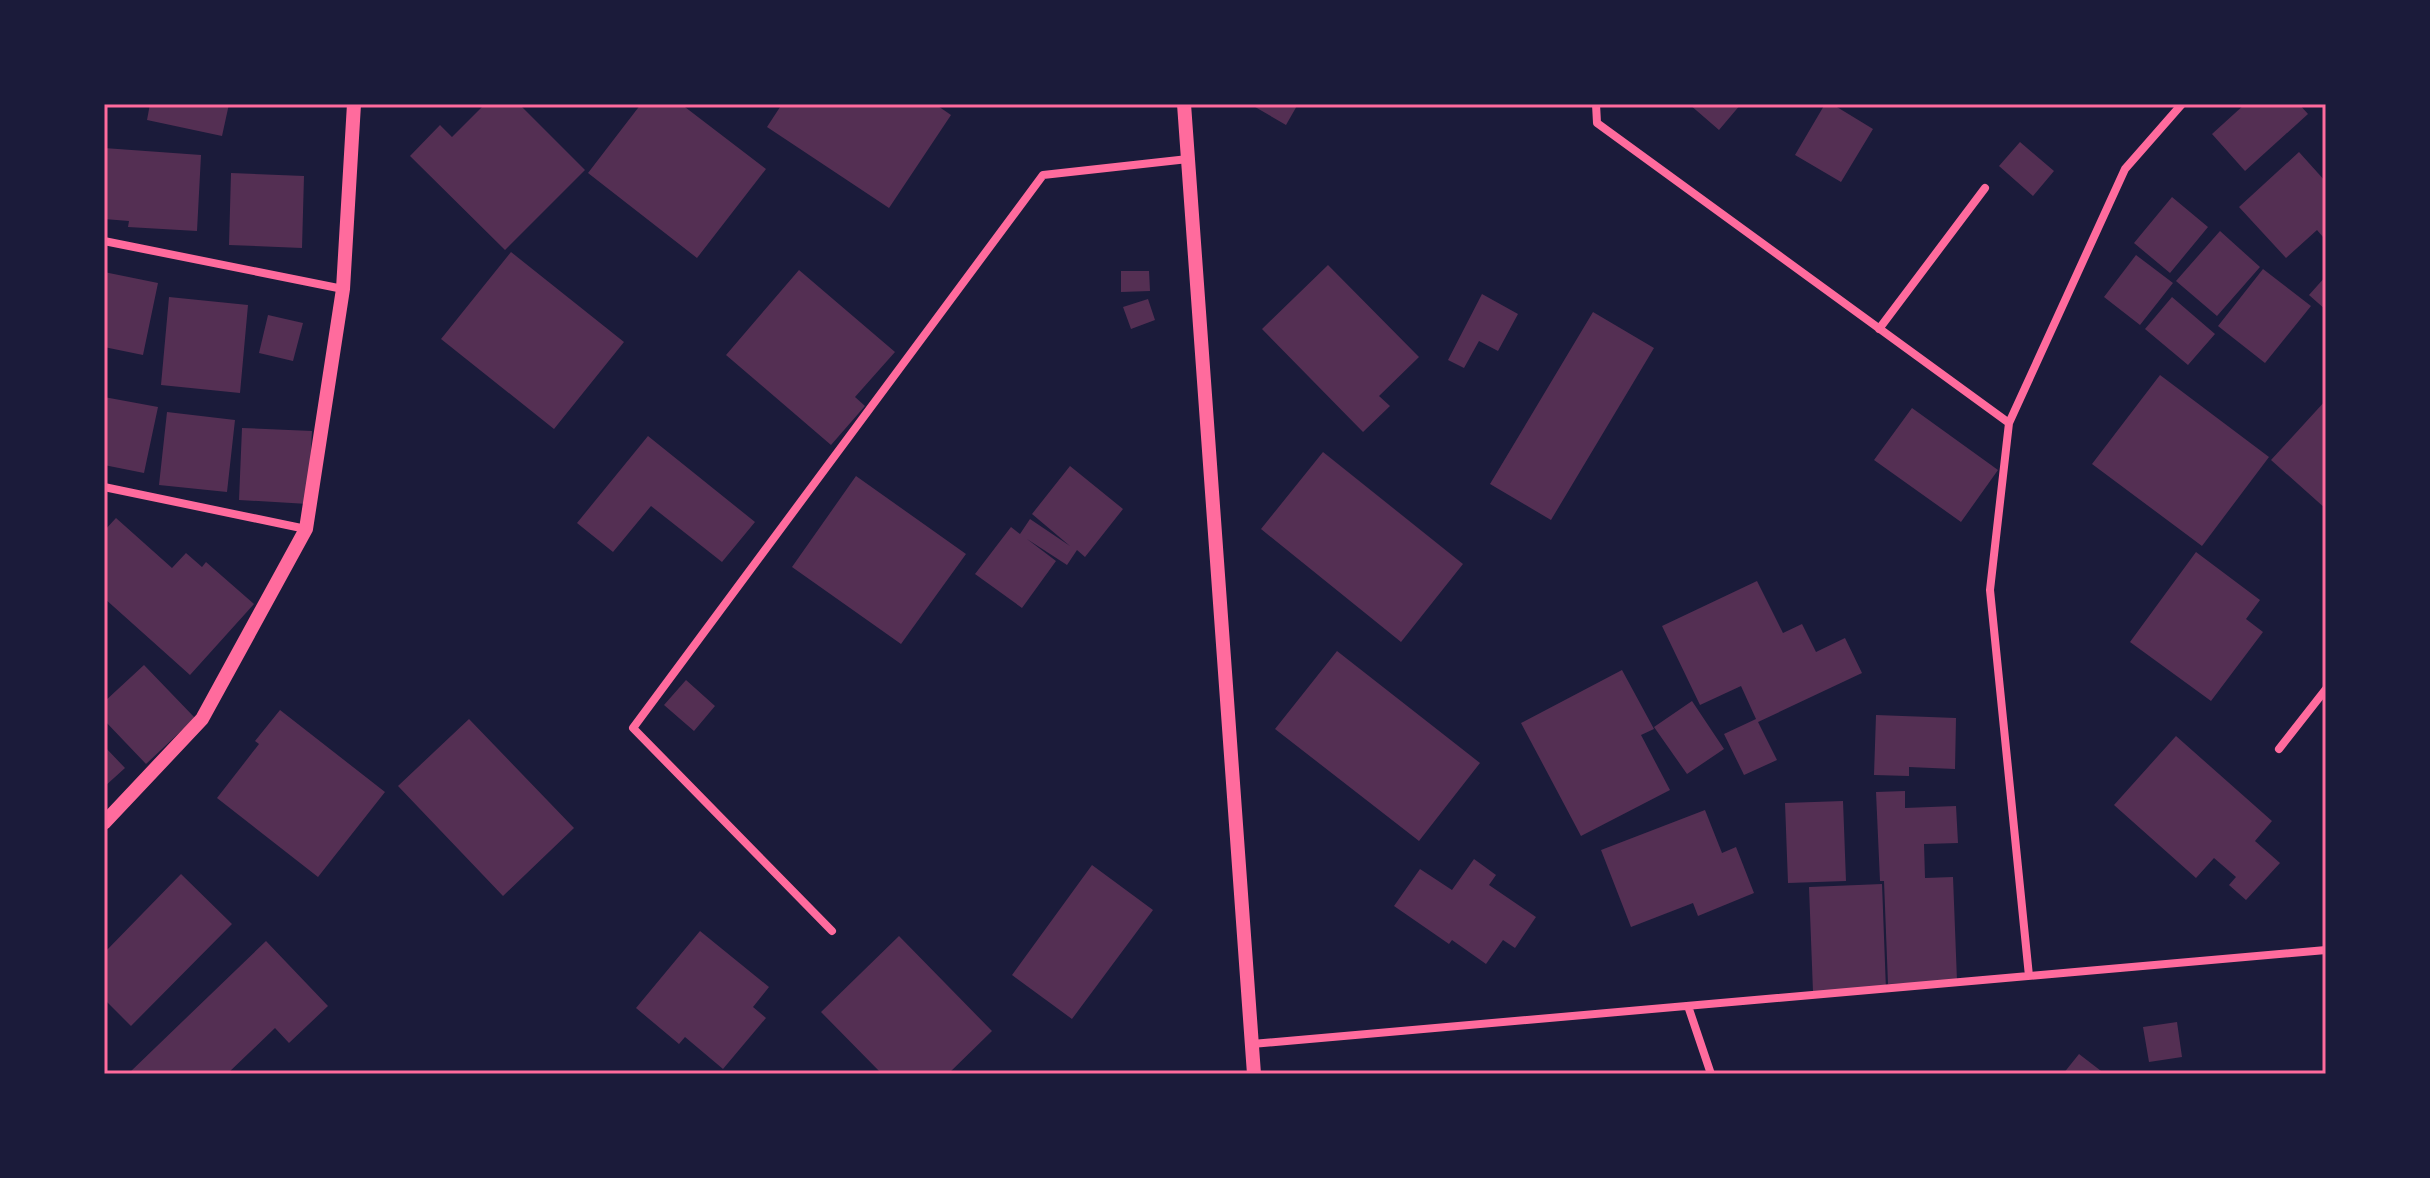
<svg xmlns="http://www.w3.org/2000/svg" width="2430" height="1178" font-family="'Public Sans',sans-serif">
<rect width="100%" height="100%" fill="#1b1b3a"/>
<path fill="#542f53" d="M150 104H229L222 136 147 120Z
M485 104H519L585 170 505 250 410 156 440 125 452 137Z
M641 104H681L766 169 697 258 588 173Z
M782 104H935L951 115 889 208 767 127Z
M1250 104H1298L1286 125Z
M1689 104H1741L1719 130Z
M1825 104H1832L1873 129 1841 182 1795 155Z
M2245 104H2299L2308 114 2245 171 2212 134Z
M2020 142 2054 171 2033 196 1999 166Z
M104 148 201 155 197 231 128 227 129 221 104 219Z
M2299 152 2326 182V234L2323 237 2317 230 2286 258 2239 207Z
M231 173 304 176 302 248 229 245Z
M2172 197 2208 227 2170 273 2134 243Z
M2220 231 2260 267 2217 316 2176 281Z
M511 252 624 342 554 429 441 339Z
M2136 255 2173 283 2140 325 2104 297Z
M1328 265 1419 357 1379 396 1390 406 1363 432 1262 329Z
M2263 269 2311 306 2265 363 2218 326Z
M799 270 895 352 855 397 865 406 831 445 726 355Z
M1121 271H1149L1150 291 1121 292Z
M104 272 158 283 143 355 104 347Z
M2326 276V310L2309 295Z
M1482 294 1518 314 1498 351 1479 341 1464 368 1448 360Z
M169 297 248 305 240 393 161 385Z
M2172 297 2215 334 2188 365 2145 329Z
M1148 299 1155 320 1131 329 1123 307Z
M1593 312 1654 348 1551 520 1490 484Z
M268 315 303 323 293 361 259 353Z
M2160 375 2269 457 2202 546 2092 464Z
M104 397 158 407 144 473 104 465Z
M2326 400V509L2271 460Z
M1912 408 1998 470 1961 522 1874 460Z
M167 412 235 420 227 492 159 485Z
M242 428 312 431 308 504 239 500Z
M648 436 755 522 722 562 651 506 613 552 577 523Z
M1323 452 1463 564 1401 642 1261 529Z
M1070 466 1123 509 1085 557 1077 550 1067 565 1027 539 1056 561 1022 608 975 574 1011 527 1020 534 1030 519 1070 546 1032 514Z
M856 476 966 554 901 644 792 567Z
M116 518 172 568 186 553 202 567 206 562 254 604 190 675 104 598V531Z
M2196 552 2260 600 2246 619 2263 632 2211 701 2130 642Z
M1757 581 1783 633 1802 624 1816 652 1845 638 1862 673 1758 722 1777 760 1744 775 1724 734 1756 719 1741 686 1700 705 1662 626Z
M1337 651 1480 763 1419 841 1275 729Z
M144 665 195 718 146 764 104 720V702Z
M1622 670 1654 729 1641 735 1670 790 1581 836 1521 723Z
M686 680 715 706 694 731 664 705Z
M1692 701 1724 749 1687 774 1654 727Z
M280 710 385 792 318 877 217 798 259 744 255 741Z
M1876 715 1956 718 1955 769 1909 767V776L1874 775Z
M469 719 574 828 503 896 398 786Z
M2176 736 2272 821 2255 841 2280 863 2246 900 2229 885 2236 877 2214 858 2196 878 2114 805Z
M104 746 125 768 104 787Z
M1905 791V808L1956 806 1958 843 1924 844 1925 878 1953 877 1957 981 1888 984 1884 881H1880L1876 792Z
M1843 801 1846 881 1788 883 1785 803Z
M1705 810 1722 853 1736 847 1754 893 1698 916 1693 903 1631 927 1601 850Z
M1474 859 1496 875 1489 885 1536 917 1515 948 1503 940 1486 964 1452 940 1449 944 1394 906 1420 869 1452 890Z
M1092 865 1153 910 1072 1019 1012 975Z
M181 874 232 924 131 1026 104 999V953Z
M1882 884 1886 990 1813 992 1809 887Z
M700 931 769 987 753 1007 766 1018 723 1069 685 1037 679 1044 636 1008Z
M899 936 992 1031 948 1074H882L821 1012Z
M266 941 328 1006 289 1043 275 1028 227 1074H128Z
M2177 1022 2182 1057 2149 1062 2143 1027Z
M2079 1054 2105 1074H2063Z"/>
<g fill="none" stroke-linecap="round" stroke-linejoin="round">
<path stroke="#ff6b9d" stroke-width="8" d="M1596 104 1597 123 2009 423
M104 241 343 289
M1879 329 1985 188
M104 487 306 529
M2279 749 2326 689
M832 931 633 728 1043 175 1188 159
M2029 976 1990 590 2009 423 2125 169 2182 104
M1688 1006 1711 1074
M1252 1044 2326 950"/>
<path stroke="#ff6b9d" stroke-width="14" d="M1184 104 1254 1074
M104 823 202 719 306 529 343 289 354 104"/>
</g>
<rect width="2430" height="1178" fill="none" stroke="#1b1b3a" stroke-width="212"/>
<rect x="106" y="106" width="2218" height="966" fill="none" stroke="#ff6b9d" stroke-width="3"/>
</svg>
